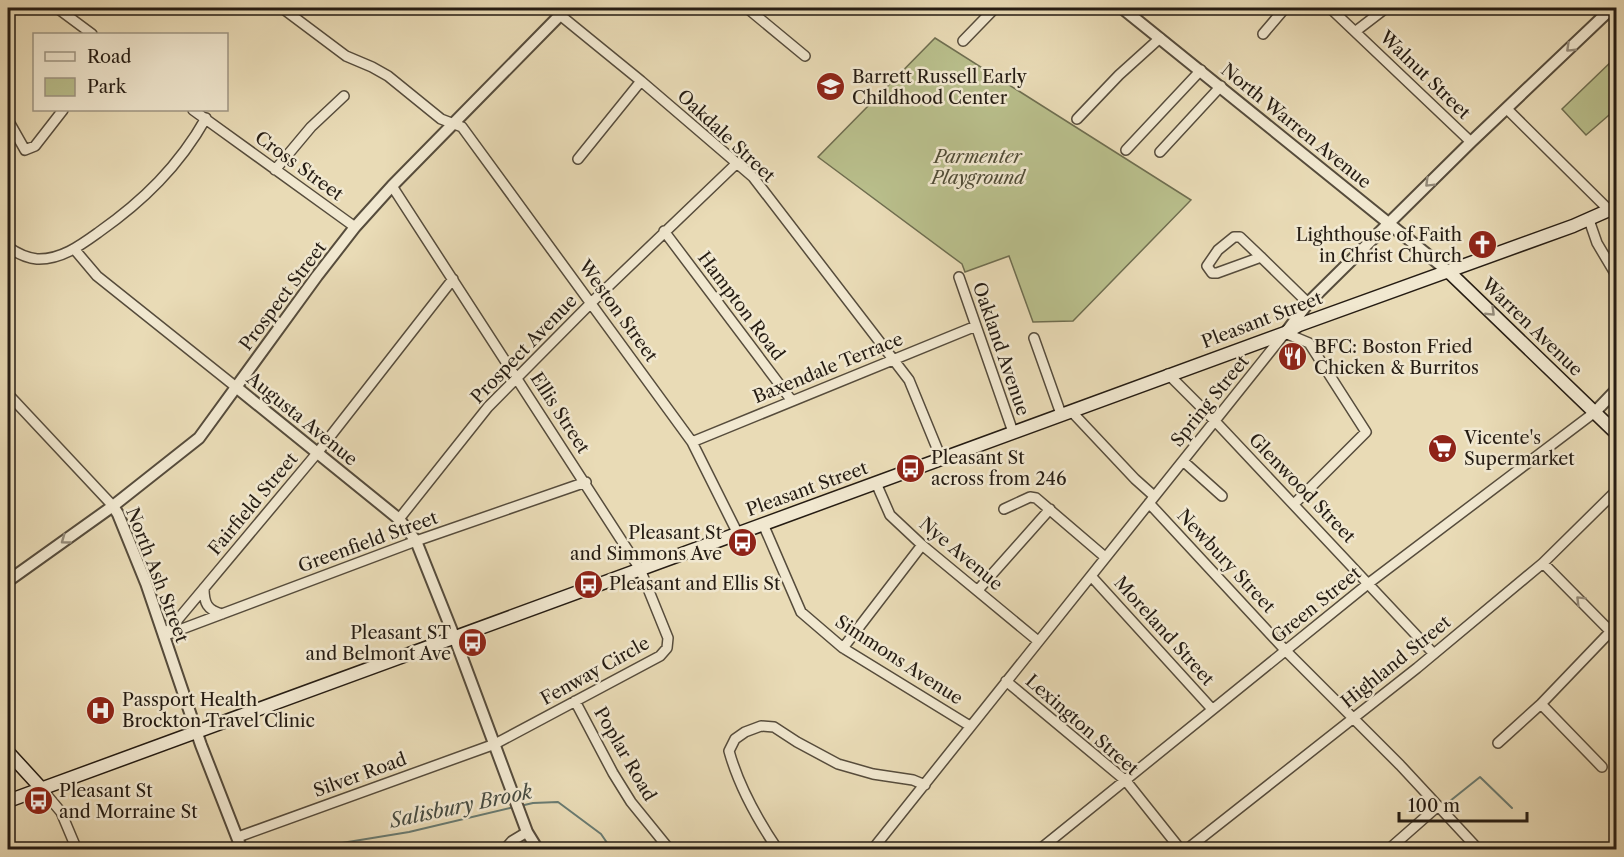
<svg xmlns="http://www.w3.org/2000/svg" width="1624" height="857" font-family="'Libre Caslon Text',serif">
<rect width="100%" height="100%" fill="#e9dbb6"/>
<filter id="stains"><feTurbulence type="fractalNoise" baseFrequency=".00333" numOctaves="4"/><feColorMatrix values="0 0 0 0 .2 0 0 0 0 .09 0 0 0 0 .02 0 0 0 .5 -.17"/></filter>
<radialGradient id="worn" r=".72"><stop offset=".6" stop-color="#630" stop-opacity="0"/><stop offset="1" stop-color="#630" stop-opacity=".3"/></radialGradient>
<path fill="#b9bf8c" stroke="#6f6e50" stroke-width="1.5" d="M935 38 1191 200 1073 321 1033 322 1009 256 965 272 962 264 818 157Z
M1616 57V109L1586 135 1562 109Z"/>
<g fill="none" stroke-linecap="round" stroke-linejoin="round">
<path stroke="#697b72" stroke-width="2" d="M1450 801 1480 777 1512 808
M520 806 533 803 558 802 601 834 612 850
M299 850 409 832 514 807"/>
<defs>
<path id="minor" d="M57 8 92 34
M282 8 346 56 372 67 388 76 441 119 462 127 692 442 738 534
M747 8 805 56
M1330 8 1471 142
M8 9 9 8
M560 15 641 81 753 177 909 380 941 458
M1356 31 1386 8
M1263 34 1285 8
M963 41 995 8
M1507 109 1609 210
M193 110 355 227
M1077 119 1119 75 1160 38
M8 120 25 150 35 146 63 110
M1126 150 1201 70
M1160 152 1221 86
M578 159 641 81
M275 170 311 127 344 96
M1589 220 1597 243 1616 275
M664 231 792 401
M8 247C15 252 27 258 37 259 61 260 81 245 99 232 143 201 179 166 206 118
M75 250 97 276 236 387
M1261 257 1217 273H1212L1207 266 1218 250 1234 237H1240L1261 257 1263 259 1308 303
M959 277 1013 432
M1034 338 1061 414
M1168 374 1214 420 1434 654
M8 394 113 506
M1071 411 1135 479 1154 496
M692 442 976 326
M1183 461 1222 496
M876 483 890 515 922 545 1038 641
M1149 503 1286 651 1400 765 1479 850
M1004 509 1030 497 1036 498 1105 557
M399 519 488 407 592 302 737 163
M763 524 801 612 843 648 970 726
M1543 563 1616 637
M1091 576 1212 709
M204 588C204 603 207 610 222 614
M978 590 1050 509
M166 635 416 541 586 482
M164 636 318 452 453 279
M843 648 922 545
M1006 681 1126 781 1181 850
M575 701 613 773 631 802 670 850
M1541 704 1602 767
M1498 743 1541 704 1611 631
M41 788 61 812 77 850
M238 837 495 744 660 656 667 648 668 638 640 569 392 186
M504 850 512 841 527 832
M778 850C757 819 739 787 729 751L735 739 745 732 761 726 774 727 797 742 838 764 873 774 913 780 925 785
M872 850 1285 333 1309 343 1366 432 1294 504
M1039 850 1369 583 1595 412
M1186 850 1417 668 1543 563 1616 491
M1388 850 1438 806"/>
<path id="tertiary" d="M1122 8 1449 272
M1287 331 1308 303 1471 142 1612 8
M236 387 399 519 416 541 454 636 527 832 538 850
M1595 412 1616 390
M113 506 118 514 146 583 201 745 242 850
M8 581 113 506 199 438 317 276 355 227 392 186 567 8"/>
<path id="secondary" d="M1449 272 1616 433
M8 752 41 788
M8 801 1285 333 1299 325 1573 226 1616 207"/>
</defs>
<use href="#minor" stroke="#564c3c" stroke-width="12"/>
<use href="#tertiary" stroke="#564c3c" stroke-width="14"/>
<use href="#secondary" stroke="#251c13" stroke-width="15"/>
<use href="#minor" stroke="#f1e8d0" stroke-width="9"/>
<use href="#tertiary" stroke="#f1e8d0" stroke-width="10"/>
<use href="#secondary" stroke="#f1e8d0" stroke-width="12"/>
</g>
<defs><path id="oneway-chevron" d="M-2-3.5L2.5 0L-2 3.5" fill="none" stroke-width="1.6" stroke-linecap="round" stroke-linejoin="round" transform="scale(1.5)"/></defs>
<g stroke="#958c7b">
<use href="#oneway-chevron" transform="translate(1570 48) rotate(136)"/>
<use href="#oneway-chevron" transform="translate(1429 183) rotate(135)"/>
<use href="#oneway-chevron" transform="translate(1491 312) rotate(44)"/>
<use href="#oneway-chevron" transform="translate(65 540) rotate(144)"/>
<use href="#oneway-chevron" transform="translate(1580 600) rotate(-135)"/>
</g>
<defs>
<symbol id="school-disc" viewBox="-11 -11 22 22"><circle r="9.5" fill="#8f2418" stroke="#f1e8d0"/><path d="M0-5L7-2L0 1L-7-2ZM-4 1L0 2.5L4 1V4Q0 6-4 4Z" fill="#fff"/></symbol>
<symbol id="church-disc" viewBox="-11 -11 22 22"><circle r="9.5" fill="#8f2418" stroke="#f1e8d0"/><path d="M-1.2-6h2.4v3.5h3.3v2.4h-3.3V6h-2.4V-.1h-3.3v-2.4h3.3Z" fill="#fff"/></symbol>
<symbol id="restaurant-disc" viewBox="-11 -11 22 22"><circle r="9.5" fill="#8f2418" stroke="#f1e8d0"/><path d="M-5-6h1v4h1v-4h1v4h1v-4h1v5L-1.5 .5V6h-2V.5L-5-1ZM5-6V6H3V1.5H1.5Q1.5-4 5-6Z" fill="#fff"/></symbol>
<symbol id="supermarket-disc" viewBox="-11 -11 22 22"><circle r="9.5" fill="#8f2418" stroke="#f1e8d0"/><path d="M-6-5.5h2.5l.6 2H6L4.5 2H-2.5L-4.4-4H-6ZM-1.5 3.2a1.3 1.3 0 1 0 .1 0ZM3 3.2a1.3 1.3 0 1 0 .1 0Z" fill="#fff"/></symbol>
<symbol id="bus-disc" viewBox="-11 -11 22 22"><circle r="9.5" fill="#8f2418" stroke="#f1e8d0"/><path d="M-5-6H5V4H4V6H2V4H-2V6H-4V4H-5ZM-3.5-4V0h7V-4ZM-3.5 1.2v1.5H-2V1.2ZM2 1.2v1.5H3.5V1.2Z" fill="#fff"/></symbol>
<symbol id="hospital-disc" viewBox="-11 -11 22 22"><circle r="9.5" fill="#8f2418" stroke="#f1e8d0"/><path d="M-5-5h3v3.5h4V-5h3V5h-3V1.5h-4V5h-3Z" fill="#fff"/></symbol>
</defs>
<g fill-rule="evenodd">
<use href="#school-disc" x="814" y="70" width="33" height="33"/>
<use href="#church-disc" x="1466" y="228" width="33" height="33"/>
<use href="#restaurant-disc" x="1276" y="340" width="33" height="33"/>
<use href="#supermarket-disc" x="1426" y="432" width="33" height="33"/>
<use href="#bus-disc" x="894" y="452" width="33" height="33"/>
<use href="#bus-disc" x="726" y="526" width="33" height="33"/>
<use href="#bus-disc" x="572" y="568" width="33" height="33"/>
<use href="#bus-disc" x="456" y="626" width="33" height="33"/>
<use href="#hospital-disc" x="84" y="694" width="33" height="33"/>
<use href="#bus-disc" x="22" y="784" width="33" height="33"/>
</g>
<g text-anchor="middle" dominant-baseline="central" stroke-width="5" stroke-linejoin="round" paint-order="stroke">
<g font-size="18" fill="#251c13" stroke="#f1e8d0">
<text transform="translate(1425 75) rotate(44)">Walnut Street</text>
<text transform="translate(1296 126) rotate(39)">North Warren Avenue</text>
<text transform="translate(726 136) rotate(43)">Oakdale Street</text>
<text transform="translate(299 166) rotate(36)">Cross Street</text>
<text transform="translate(283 296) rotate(-53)">Prospect Street</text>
<text transform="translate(741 306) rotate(53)">Hampton Road</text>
<text transform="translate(618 311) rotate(54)">Weston Street</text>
<text transform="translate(1262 320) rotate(-21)">Pleasant Street</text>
<text transform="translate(1532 327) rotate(44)">Warren Avenue</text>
<text transform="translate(524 349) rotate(-46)">Prospect Avenue</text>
<text transform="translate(1001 349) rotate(71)">Oakland Avenue</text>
<text transform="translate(828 368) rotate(-22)">Baxendale Terrace</text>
<text transform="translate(1210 401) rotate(-51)">Spring Street</text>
<text transform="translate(560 413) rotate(57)">Ellis Street</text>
<text transform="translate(302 419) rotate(39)">Augusta Avenue</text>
<text transform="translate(1302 488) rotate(46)">Glenwood Street</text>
<text transform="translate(807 489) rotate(-20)">Pleasant Street</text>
<text transform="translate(253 504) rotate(-50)">Fairfield Street</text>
<text transform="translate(368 542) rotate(-20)">Greenfield Street</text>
<text transform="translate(961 554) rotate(40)">Nye Avenue</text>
<text transform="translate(1226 561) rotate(47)">Newbury Street</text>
<text transform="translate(157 575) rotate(69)">North Ash Street</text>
<text transform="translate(1316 605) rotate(-39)">Green Street</text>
<text transform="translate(1164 631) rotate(48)">Moreland Street</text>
<text transform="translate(899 660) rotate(33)">Simmons Avenue</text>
<text transform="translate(1396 662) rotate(-39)">Highland Street</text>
<text transform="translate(595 671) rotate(-29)">Fenway Circle</text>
<text transform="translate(1082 725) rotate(41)">Lexington Street</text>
<text transform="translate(625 754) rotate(60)">Poplar Road</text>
<text transform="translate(360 775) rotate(-20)">Silver Road</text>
</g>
<g font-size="18" fill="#251c13" stroke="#f1e8d0" text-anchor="start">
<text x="852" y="77">Barrett Russell Early<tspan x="852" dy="21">Childhood Center</tspan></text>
<text x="1462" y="235" text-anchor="end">Lighthouse of Faith<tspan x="1462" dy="21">in Christ Church</tspan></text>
<text x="1314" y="347">BFC: Boston Fried<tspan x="1314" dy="21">Chicken &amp; Burritos</tspan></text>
<text x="1464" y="438">Vicente's<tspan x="1464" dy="21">Supermarket</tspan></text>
<text x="931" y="458">Pleasant St<tspan x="931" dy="21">across from 246</tspan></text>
<text x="722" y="533" text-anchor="end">Pleasant St<tspan x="722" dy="21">and Simmons Ave</tspan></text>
<text x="609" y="584">Pleasant and Ellis St</text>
<text x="451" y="633" text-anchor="end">Pleasant ST<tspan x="451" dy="21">and Belmont Ave</tspan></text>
<text x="122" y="700">Passport Health<tspan x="122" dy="21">Brockton Travel Clinic</tspan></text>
<text x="59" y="791">Pleasant St<tspan x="59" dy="21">and Morraine St</tspan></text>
</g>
<g font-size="18" font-style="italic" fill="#514d37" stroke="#f1e8d0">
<text x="978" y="157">Parmenter<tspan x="978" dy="21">Playground</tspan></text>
</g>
<g font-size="20" font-style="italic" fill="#474c42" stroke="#f1e8d0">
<text transform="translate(461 806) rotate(-12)">Salisbury Brook</text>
</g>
</g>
<rect width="1624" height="857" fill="none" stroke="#e9dbb6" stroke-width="30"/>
<rect x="9" y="9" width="1606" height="839" fill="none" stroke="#251c13" stroke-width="3"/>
<rect x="15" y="15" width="1594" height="827" fill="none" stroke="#251c13" stroke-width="1.5"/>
<rect x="33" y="33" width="195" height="78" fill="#f1e8d0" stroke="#9f9684" stroke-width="1.5"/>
<rect x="45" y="52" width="30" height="9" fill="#f1e8d0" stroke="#9f9684" stroke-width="1.5"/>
<text x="87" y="63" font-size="18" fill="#251c13">Road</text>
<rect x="45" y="78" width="30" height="18" fill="#b9bf8c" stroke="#9f9684" stroke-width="1.5"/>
<text x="87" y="93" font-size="18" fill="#251c13">Park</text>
<path d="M1399 812v9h128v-9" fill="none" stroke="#251c13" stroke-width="3"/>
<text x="1408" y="812" font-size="18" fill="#251c13" stroke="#f1e8d0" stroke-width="4.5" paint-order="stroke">100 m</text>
<rect width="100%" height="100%" filter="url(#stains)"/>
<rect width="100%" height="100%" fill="url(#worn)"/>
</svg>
